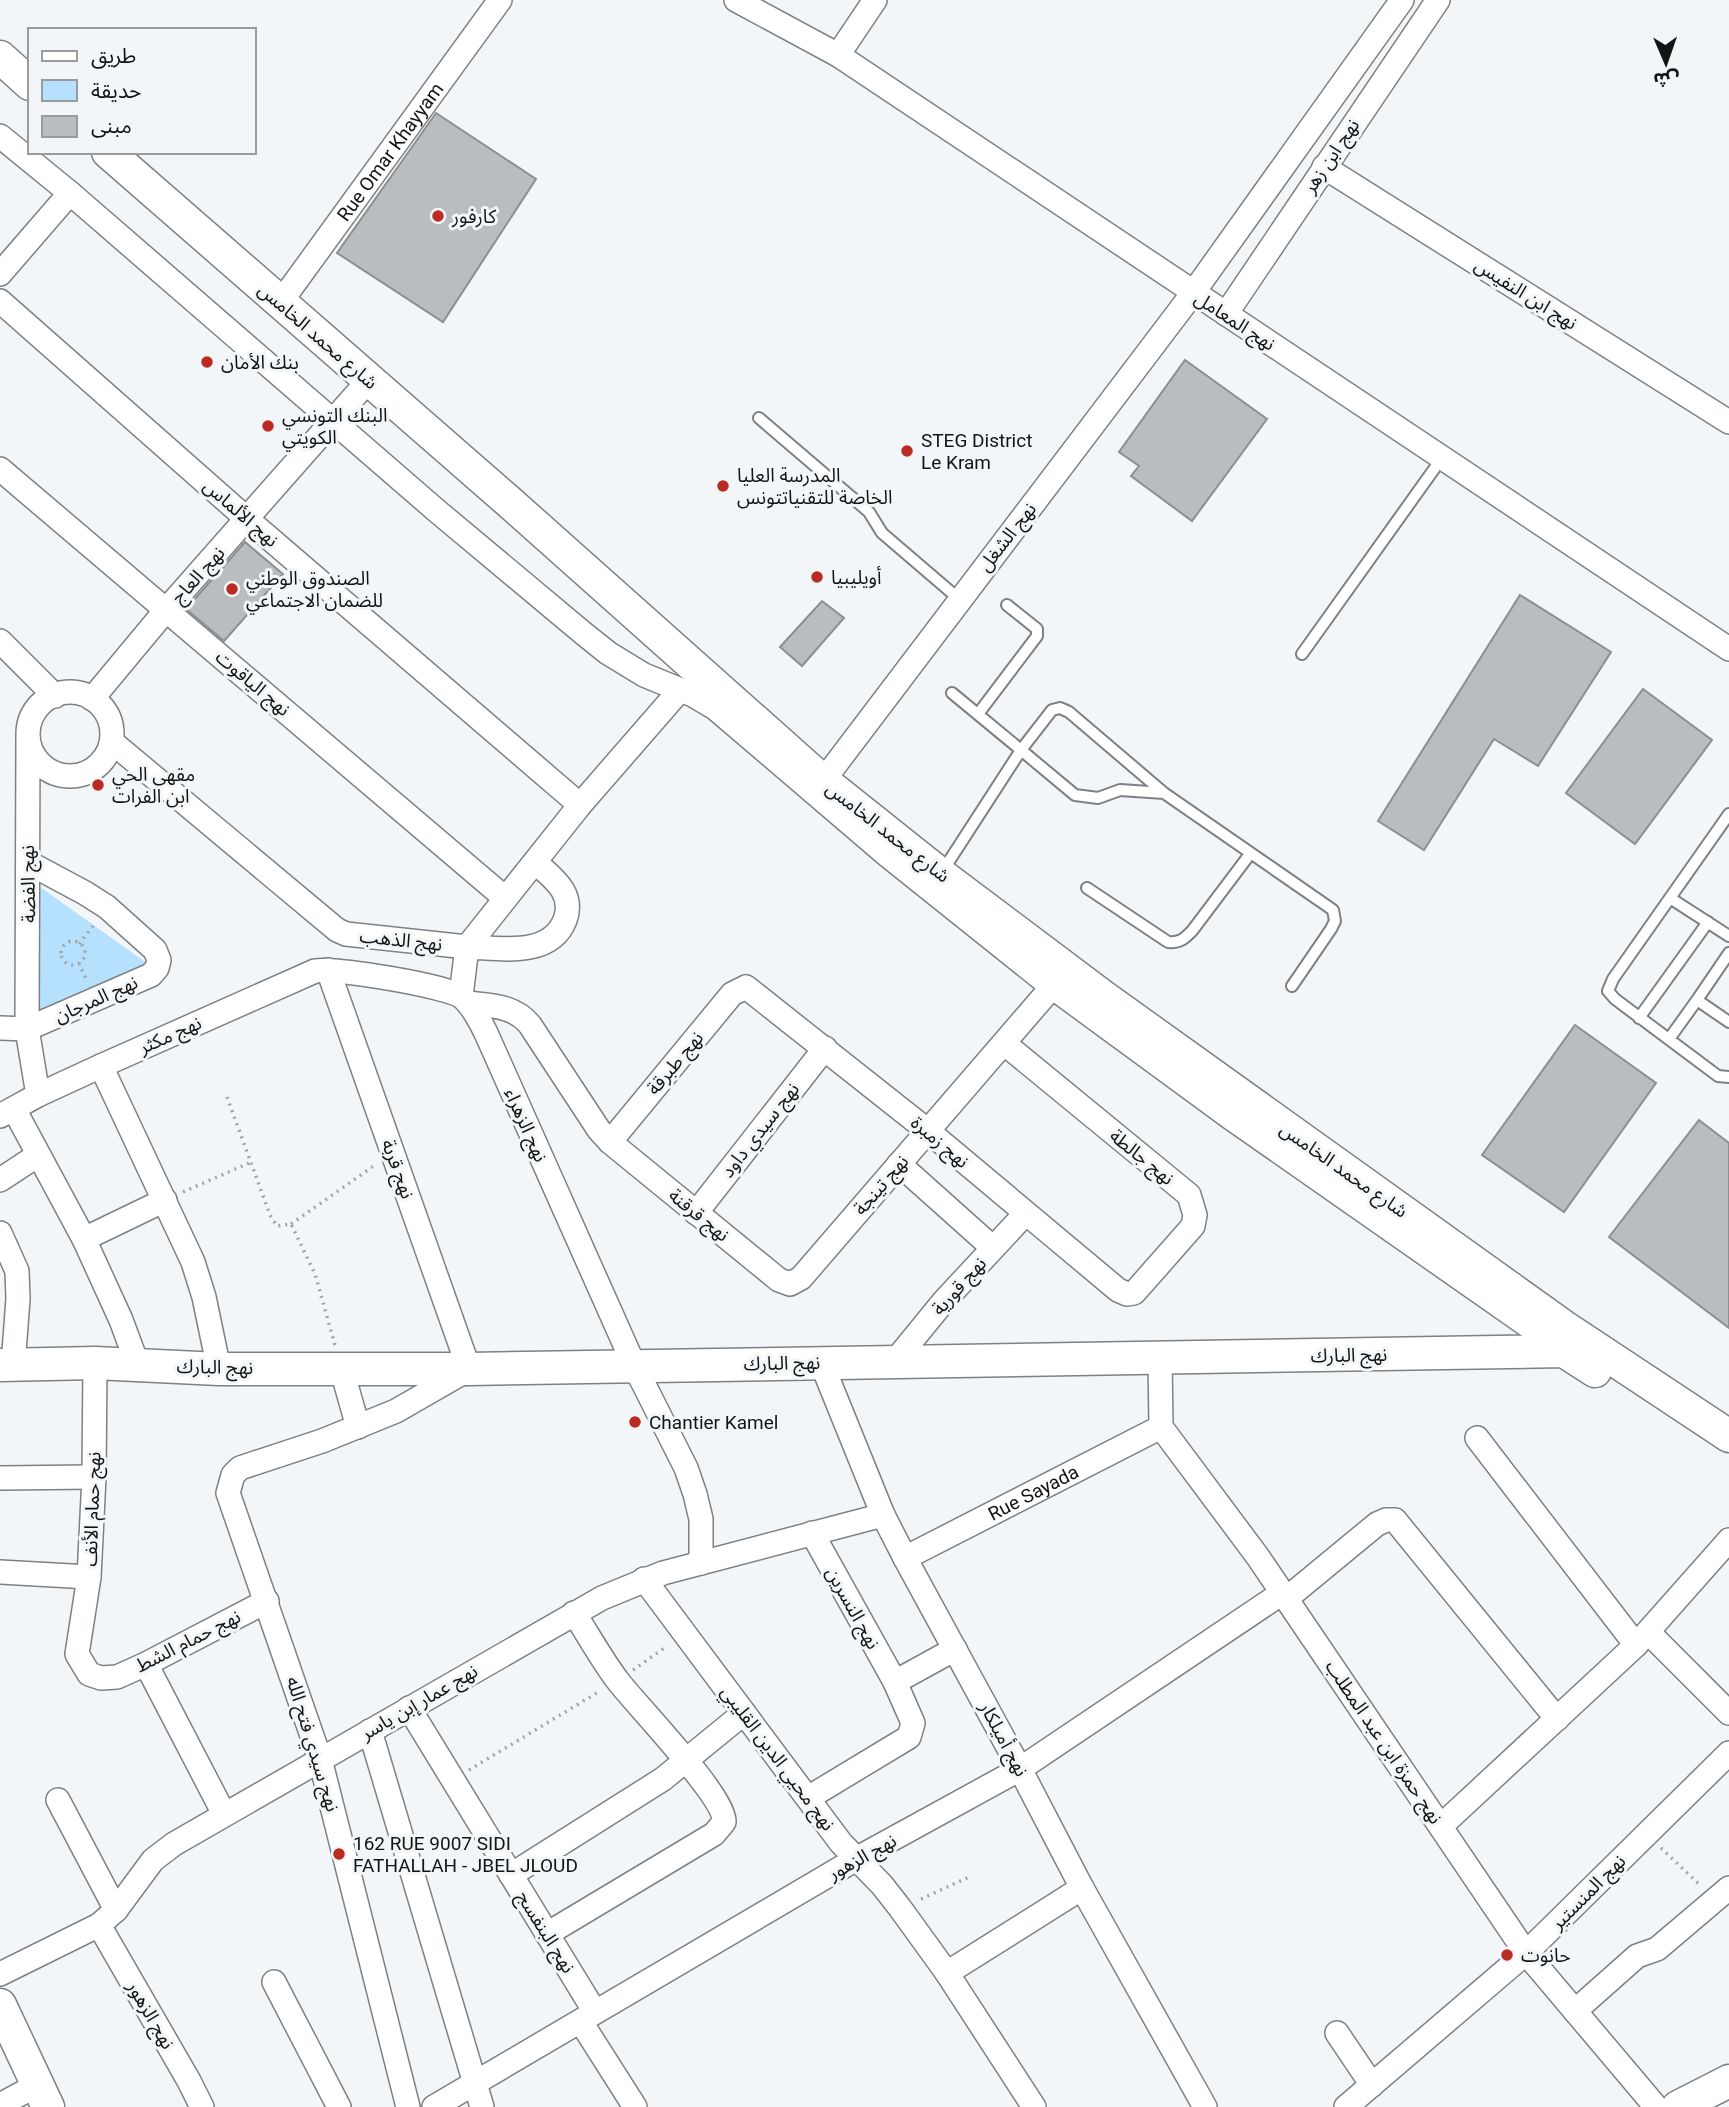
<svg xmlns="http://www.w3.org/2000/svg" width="1729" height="2107" font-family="Roboto,'Noto Sans Arabic',sans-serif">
<rect width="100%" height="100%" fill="#f2f6f8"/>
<path fill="#b6e1fe" d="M40 887 151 966 37 1017Z"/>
<path fill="#babdc0" stroke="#8c8f91" stroke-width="2" d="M436 113 536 179 443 322 337 253Z
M1185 360 1267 419 1192 521 1131 476 1139 466 1119 452Z
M245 542 283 574 224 641 186 609Z
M1520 595 1611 652 1538 766 1494 739 1424 850 1378 821Z
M822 601 844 618 802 666 780 647Z
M1643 689 1712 740 1635 844 1566 793Z
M1575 1025 1656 1083 1564 1212 1482 1155Z
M1699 1120 1729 1143V1328L1609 1237Z"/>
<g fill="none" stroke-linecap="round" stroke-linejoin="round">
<defs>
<path id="lane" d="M759 418 869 512 882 533 959 599
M1302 654 1442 458
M952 693 1021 750 1052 710 1060 708 1069 712 1164 793
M978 714 1037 636V629L1007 605
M1729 814 1613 979 1608 991 1615 999 1718 1076 1729 1077
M942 872 1021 750 1075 795 1098 798 1120 790 1164 793 1333 910 1335 921 1331 929 1292 986
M1087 888 1168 942C1180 943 1184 939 1192 931L1250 854
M1670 898 1729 936
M1729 953 1697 1000 1729 1022
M1639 1018 1708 922
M1669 1039 1697 1000"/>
<g id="street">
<path d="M736 0 838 55 1729 649"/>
<path d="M838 55 875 0"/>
<path d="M0 136 70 193 437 511 583 633 608 653 644 675 693 695 715 708 887 855 1052 987 1228 1116 1564 1351"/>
<path d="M1324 167 1729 422"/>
<path d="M0 274 70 193"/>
<path d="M0 301 247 519 580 805"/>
<path id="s1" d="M280 303 500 0"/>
<path d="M1226 314 1438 0"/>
<path d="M0 469 505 898"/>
<path d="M0 641 55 696"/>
<circle cx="70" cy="734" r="42"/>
<path d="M92 699 166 610 368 381"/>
<path d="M28 739 27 1029 38 1095"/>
<path d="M112 742 337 930 346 934 467 947 580 805 680 690"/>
<path d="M823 781 1193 293 1402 0"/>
<path d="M328 970 469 1369 396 1411 322 1441 240 1468 233 1475 228 1493 320 1759 408 2107"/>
<path d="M461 996 467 947C500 948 550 958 565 920 575 893 553 878 535 862"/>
<path d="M468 1003C491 1006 514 1005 530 1025L599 1130 610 1142 779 1280 790 1284 801 1278 1052 987"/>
<path d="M0 1028 27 1029 151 975 157 968 159 960 155 950 107 907 85 893 29 863"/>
<path d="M101 1066 193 1262 204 1297 219 1369"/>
<path d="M14 1109 84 1239 121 1320 138 1366"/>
<path d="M0 1116 38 1095 101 1066 315 971C334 967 447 986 462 997 473 1006 480 1021 486 1033L634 1365 686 1468 695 1494 701 1519V1563"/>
<path d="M610 1142 732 994 746 987 928 1131 1118 1290 1127 1294 1134 1293 1193 1226 1195 1215 1189 1195 1005 1044"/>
<path d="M899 1164 993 1248"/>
<path d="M0 1180 38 1155"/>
<path d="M696 1213 825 1048"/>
<path d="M0 1233 17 1271 18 1299 13 1365"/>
<path d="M84 1239 165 1200"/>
<path d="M1160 1357 1161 1427 1258 1557 1526 1953 1656 2107"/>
<path d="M895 1361 944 1301 1025 1214"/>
<path d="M821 1362 883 1515 905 1558 1020 1769 1082 1888 1205 2107"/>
<path d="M95 1363 94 1477 89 1577 77 1654 89 1674 101 1678 117 1677 146 1664 267 1601"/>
<path d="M341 1367 358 1427"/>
<path d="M1477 1438 1636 1645"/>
<path d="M0 1478 94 1477"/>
<path id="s2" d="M905 1558 1161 1427"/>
<path d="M0 1572 89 1577"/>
<path d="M644 1579 841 1843 882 1885 900 1908 947 1973 1034 2107"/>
<path d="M1286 1599 1377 1524 1386 1520H1395L1557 1719"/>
<path d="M1648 1632 1729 1713"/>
<path d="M146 1664 224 1814"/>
<path d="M895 1682 955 1649"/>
<path d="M409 1708 595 2012"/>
<path d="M370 1731 482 2107"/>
<path d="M808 1798 909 1737 913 1723 895 1682 812 1533"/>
<path d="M58 1800 116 1910"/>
<path d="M1441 1826 1636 1645 1729 1540"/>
<path d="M511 1875 663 1779 744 1713"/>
<path d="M99 1925 189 2081 202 2107"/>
<path d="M547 1934 714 1834 724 1822C726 1797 637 1706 618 1681 602 1660 589 1636 574 1613"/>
<path d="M947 1973 1082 1888"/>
<path d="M0 1974 99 1925 116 1910 153 1860 174 1844 602 1598 663 1573 883 1515"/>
<path d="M274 1982 339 2107"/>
<path d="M1575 2011 1637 1956 1657 1949 1729 1888"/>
<path d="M581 2022 635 2107"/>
<path d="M1337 2033 1372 2085"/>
<path d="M0 2105 37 2085"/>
<path d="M434 2107 856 1859 1020 1769 1282 1593"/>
<path d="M1346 2107 1526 1953 1729 1753"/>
</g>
<path id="secondary" d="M0 57 30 84
M108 152 507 500 817 776 940 874 1105 998 1563 1326 1729 1436
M0 1365 95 1363 219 1369H469L1564 1351 1595 1371
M0 2005 48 2107
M1678 2107 1729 2081"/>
</defs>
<use href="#lane" stroke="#7e8183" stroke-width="14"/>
<use href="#street" stroke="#7e8183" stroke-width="26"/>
<use href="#secondary" stroke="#7e8183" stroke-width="35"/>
<path stroke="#a2a5a6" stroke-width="3.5" stroke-dasharray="2 5" stroke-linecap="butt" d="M61 953a12 12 0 1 1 24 0a12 12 0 1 1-24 0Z
M79 944 95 923
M79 963 87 981
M227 1097 270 1215 277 1226 291 1224 315 1274 335 1345
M183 1192 249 1163
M291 1224 375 1165
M633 1670 667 1646
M469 1770 600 1691
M1661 1848 1701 1886
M921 1899 969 1877"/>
<use href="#lane" stroke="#fff" stroke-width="10"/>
<use href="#street" stroke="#fff" stroke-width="23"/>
<use href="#secondary" stroke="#fff" stroke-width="32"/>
</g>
<g fill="#b92b23" stroke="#f2f6f8" stroke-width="2.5">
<circle cx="438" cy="216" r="7"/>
<circle cx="207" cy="362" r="7"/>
<circle cx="268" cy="426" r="7"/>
<circle cx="907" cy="451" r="7"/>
<circle cx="723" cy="486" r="7"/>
<circle cx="817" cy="577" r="7"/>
<circle cx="232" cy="589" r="7"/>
<circle cx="98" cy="785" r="7"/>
<circle cx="635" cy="1422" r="7"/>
<circle cx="339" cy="1854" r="7"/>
<circle cx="1507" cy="1955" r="7"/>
</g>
<g text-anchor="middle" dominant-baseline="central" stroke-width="6" stroke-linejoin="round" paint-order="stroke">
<g font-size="19" fill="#131414" stroke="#f2f6f8">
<text stroke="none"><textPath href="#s1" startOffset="187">Rue Omar Khayyam</textPath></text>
<text transform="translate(1331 156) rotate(-56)">نهج ابن زهر</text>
<text transform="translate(1526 294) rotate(32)">نهج ابن النفيس</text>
<text transform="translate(1235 321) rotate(33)">نهج المعامل</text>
<text transform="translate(318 336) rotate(41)">شارع محمد الخامس</text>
<text transform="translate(241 513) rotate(41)">نهج الألماس</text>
<text transform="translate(1007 537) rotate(-52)">نهج الشغل</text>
<text transform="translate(198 575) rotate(-48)">نهج العاج</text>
<text transform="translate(253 683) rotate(40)">نهج الياقوت</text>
<text transform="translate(888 832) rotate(38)">شارع محمد الخامس</text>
<text transform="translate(28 884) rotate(-91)">نهج الفضة</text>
<text transform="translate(401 940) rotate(6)">نهج الذهب</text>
<text transform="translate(96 999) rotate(-24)">نهج المرجان</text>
<text transform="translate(170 1035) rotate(-24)">نهج مكثر</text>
<text transform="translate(675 1063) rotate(-50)">نهج طبرقة</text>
<text transform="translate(526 1125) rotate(66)">نهج الزهراء</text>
<text transform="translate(760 1130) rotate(-52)">نهج سيدي داود</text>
<text transform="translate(940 1142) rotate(40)">نهج زمبرة</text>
<text transform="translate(1142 1157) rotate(39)">نهج جالطة</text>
<text transform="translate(398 1169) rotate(70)">نهج قربة</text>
<text transform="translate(1344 1170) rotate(35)">شارع محمد الخامس</text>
<text transform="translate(881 1185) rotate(-49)">نهج تينجة</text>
<text transform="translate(699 1215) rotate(39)">نهج قرقنة</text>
<text transform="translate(959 1286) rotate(-48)">نهج قورية</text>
<text transform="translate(1349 1355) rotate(-1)">نهج البارك</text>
<text transform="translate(782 1363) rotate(-1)">نهج البارك</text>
<text transform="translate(215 1367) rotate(1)">نهج البارك</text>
<text stroke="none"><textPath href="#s2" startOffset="144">Rue Sayada</textPath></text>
<text transform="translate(92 1509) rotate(-88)">نهج حمام الأنف</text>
<text transform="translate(853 1608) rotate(61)">نهج النسرين</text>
<text transform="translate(188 1641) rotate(-27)">نهج حمام الشط</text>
<text transform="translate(419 1702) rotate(-30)">نهج عمار إبن ياسر</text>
<text transform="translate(1004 1739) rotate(62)">نهج أميلكار</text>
<text transform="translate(1384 1742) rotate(56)">نهج حمزة ابن عبد المطلب</text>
<text transform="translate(313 1744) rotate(73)">نهج سيدي فتح الله</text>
<text transform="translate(778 1758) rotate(53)">نهج محيي الدين القليبي</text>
<text transform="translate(862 1857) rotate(-29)">نهج الزهور</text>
<text transform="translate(1588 1892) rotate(-45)">نهج المنستير</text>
<text transform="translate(546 1932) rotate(58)">نهج البنفسج</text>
<text transform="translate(151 2015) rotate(60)">نهج الزهور</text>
</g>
<g font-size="19" fill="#131414" stroke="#f2f6f8" text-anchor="start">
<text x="452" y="216">كارفور</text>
<text x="221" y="362">بنك الأمان</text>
<text x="282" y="415">البنك التونسي<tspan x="282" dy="22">الكويتي</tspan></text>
<text x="921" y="440">STEG District<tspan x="921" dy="22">Le Kram</tspan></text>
<text x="737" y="475">المدرسة العليا<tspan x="737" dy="22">الخاصة للتقنياتتونس</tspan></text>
<text x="831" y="577">أويليبيا</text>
<text x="246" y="578">الصندوق الوطني<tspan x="246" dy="22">للضمان الاجتماعي</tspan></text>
<text x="112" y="774">مقهى الحي<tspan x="112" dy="22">ابن الفرات</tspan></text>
<text x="649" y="1422">Chantier Kamel</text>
<text x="353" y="1843">162 RUE 9007 SIDI<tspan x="353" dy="22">FATHALLAH - JBEL JLOUD</tspan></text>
<text x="1521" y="1955">حانوت</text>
</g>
</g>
<rect x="28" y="28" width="228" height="126" fill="#f2f6f8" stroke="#999c9d" stroke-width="2"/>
<rect x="42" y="51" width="35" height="10" fill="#ffffff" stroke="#999c9d" stroke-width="2"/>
<text x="91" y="63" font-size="21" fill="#131414">طريق</text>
<rect x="42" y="80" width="35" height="21" fill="#b6e1fe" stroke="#999c9d" stroke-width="2"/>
<text x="91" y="98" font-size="21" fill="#131414">حديقة</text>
<rect x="42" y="116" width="35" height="21" fill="#babdc0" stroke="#999c9d" stroke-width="2"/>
<text x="91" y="133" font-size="21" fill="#131414">مبنى</text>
<g transform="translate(1666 63) rotate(178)" stroke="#f2f6f8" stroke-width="5" paint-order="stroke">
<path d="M0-5L12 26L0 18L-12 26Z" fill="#131414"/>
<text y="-10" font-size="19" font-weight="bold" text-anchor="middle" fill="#131414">ش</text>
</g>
</svg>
